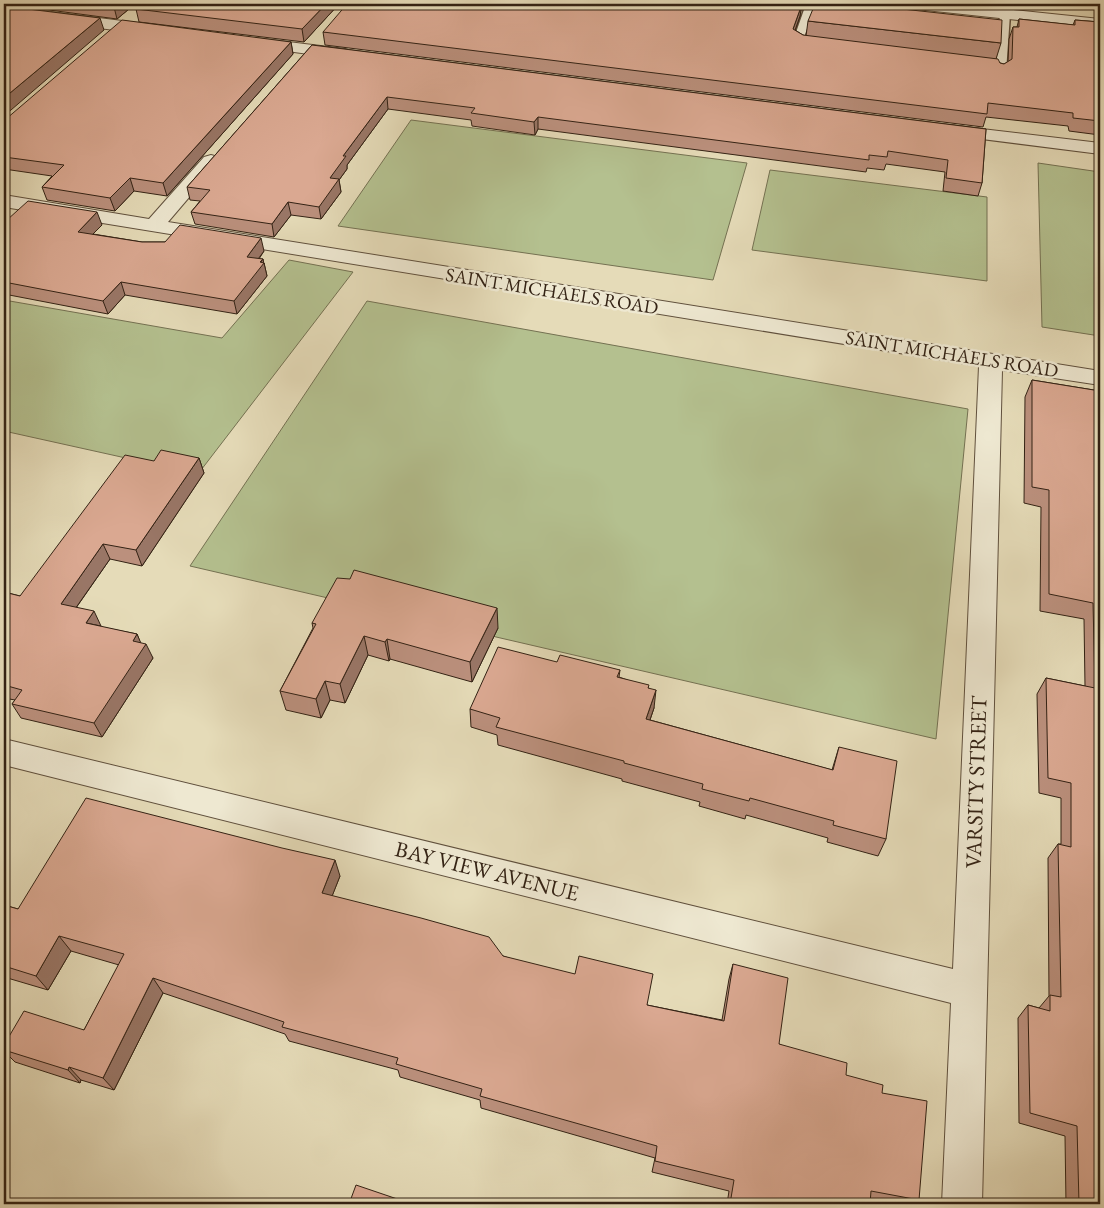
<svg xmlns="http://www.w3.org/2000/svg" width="1104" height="1208" font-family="'EB Garamond',serif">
<rect width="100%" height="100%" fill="#e5dbb8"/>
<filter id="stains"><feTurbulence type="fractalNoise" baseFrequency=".004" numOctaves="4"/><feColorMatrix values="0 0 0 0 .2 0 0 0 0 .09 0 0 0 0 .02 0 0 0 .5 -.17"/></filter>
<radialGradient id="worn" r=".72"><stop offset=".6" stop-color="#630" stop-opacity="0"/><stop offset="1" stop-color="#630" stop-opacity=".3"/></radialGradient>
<path fill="#b4c08f" stroke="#747152" d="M411 120 747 163 713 280 338 226Z
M1038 163 1100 172V336L1042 327Z
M770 170 987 197V281L752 250Z
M289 260 353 272 198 474 4 431V300L222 338Z
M367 301 968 409 936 739 190 566Z"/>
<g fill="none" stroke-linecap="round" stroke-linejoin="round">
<defs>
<path id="lane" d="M806 4H816L803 40 816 45 811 48 793 41Z
M1005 11 1010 14 1006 72 1001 75 996 72 1000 14Z"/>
<path id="street" d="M908 4H957L1100 19V29L916 9Z
M4 6 154 25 162 30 154 35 4 16Z
M256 38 345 49 351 51 353 54 351 57 345 59 250 46 248 43Z
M948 125 1100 143V154L942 134 939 130 942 126Z
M211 155 218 157 220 161 168 222 1100 371V385L1002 370 982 1204H942L951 1003 4 765V739L953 969 979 366 4 207V195L149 219 204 157Z"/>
</defs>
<use href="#lane" stroke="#60503d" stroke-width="3"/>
<use href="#street" stroke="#60503d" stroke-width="2"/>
<use href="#lane" fill="#eee8d1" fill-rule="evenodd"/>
<use href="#street" fill="#eee8d1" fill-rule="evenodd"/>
</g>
<path fill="#bb907d" stroke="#332214" d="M4 4H135L117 19Z
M142 4H339L304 42 139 22 136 9Z
M802 4 800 16 795 30 803 35 806 36 808 21 1001 43 996 59 1000 63 1004 64 1008 62 1009 39 1013 27H1017L1019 19 1073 25 1075 20 1100 22V135L1069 131 1068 126 986 117 983 127 325 45 323 32Z
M291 42 293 54 167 196 134 191 115 211 47 200 42 187 52 176 4 169V120Z
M312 45 986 129 982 183 978 196 943 191 945 172 886 164 884 170 867 168 866 172 538 129 535 135 472 126 471 120 388 109 347 165V169L339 180 341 192 321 219 291 215 274 237 195 224 191 212 200 201 190 200 187 187Z
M4 219 102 225 93 234 142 242H165L264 251 259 259H263V263H264L267 276 237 314 125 295 108 314 4 294Z
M1032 380 1100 391V1204H1066L1065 1136 1019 1123 1018 1018 1028 1005 1039 1008 1049 996 1048 858 1058 844H1061V798L1039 793 1037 694 1046 678 1085 686 1084 619 1040 611 1041 507 1024 503 1025 397Z
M199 458 204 473 142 566 110 559 76 608 101 627 137 634 140 642 153 658 102 737 21 718 12 704 15 700 4 698V592L20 596 154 461Z
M312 623 498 628 472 682 390 659 389 661 368 655 345 703 330 700 321 718 286 710 280 691 313 628Z
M620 670 619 677 649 688 654 708 650 720 832 770 839 747 886 839 878 856 827 842 828 838 746 815 745 819 699 806 700 802 622 781V779L498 745 497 735 471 727 470 709Z
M340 876 332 896 503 956 647 1005 722 1020 729 979 733 964 779 1044 882 1093 919 1200 914 1204H879L870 1203V1204H727L729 1191 652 1172 655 1158 481 1108 480 1100 400 1077 398 1070 289 1041 285 1034 163 993 114 1090 81 1080 80 1083 15 1062 4 1051V1045L84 1030 119 965 71 951 48 990 4 977V905L18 909Z"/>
<path fill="#997666" stroke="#332214" d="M117 4H135L117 19 114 7Z
M326 4H339L304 42 302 29Z
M802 4 800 16 791 42 793 29Z
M100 18 104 30 4 116V98Z
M291 42 293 54 167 196 163 183Z
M387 97 388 109 347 165V169L339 180 341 192 321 219 319 207 330 178 343 156Z
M538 117V129L535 135 534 122Z
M130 178 134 191 115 211 110 198Z
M288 202 291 215 274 237 272 224Z
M97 212 102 225 82 245 78 232Z
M261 238 264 251 250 270 247 257Z
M263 259 264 264V263L267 276 237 314 234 301Z
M121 282 125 295 108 314 103 301Z
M199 458 204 473 142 566 136 550Z
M103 544 110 559 68 619 61 604Z
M497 608 498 628 472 682 470 662Z
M94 611 101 626 86 623Z
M137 634 143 648 146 644 153 658 102 737 94 723 133 641Z
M364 636 368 655 345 703 340 684Z
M387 639 390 659 389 661 385 642Z
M325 681 330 700 321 718 316 699Z
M656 690 654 708 644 737 646 719Z
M335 860 340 876 327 909 322 893Z
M59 936 71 951 48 990 36 976Z
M153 978 163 993 114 1090 103 1078Z
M69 1067 81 1080 80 1083 68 1070Z"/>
<path fill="#daa891" stroke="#332214" d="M92 4H117L114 7Z
M142 4H326L302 29 136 9Z
M347 4H802L793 29 803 35 998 59 1000 63 1004 64 1012 59 1013 27H1019V19L1075 25V20L1100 22V121L1073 118V113L988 103 987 114 323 32Z
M815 4H857L1002 20 1001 43 808 21Z
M4 6 100 18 4 98Z
M122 20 291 42 163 183 130 178 110 198 42 187 64 165 4 157V120L6 119Z
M312 45 986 129 982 183 946 178 948 160 888 151 887 157 869 155V160L538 117 534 122 471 113 475 108 387 97 343 156H346L330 178 339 179 319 207 288 202 272 224 191 212 210 190 187 187Z
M28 201 97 212 78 232 142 242H165L180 225 261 238 247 257 263 259 260 262 264 263 234 301 121 282 103 301 4 282V219L7 220Z
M1032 380 1100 391V1204H1079L1077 1126 1030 1113 1028 1005 1050 1011V995L1061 997 1058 844 1071 847V783L1048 778 1046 678 1095 688 1093 603 1049 594V490L1032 487Z
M161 450 199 458 136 550 103 544 61 604 94 611 86 623 137 634 133 641 146 644 94 723 12 704 22 690 4 685V592L20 596 125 455 154 461Z
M354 570 497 608 470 662 387 639 385 642 364 636 340 684 325 681 316 699 280 691 316 624 312 623 337 578 350 579Z
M498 647 557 662 560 655 620 670 617 677 649 685 648 688 656 690 646 719 833 770 839 747 897 761 886 839 833 825 834 821 750 798 749 801 702 789 703 784 624 763V761L496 727 500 718 470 709Z
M86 798 282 848 335 860 322 893 421 918 489 937 503 956 575 974 579 956 653 974 647 1005 724 1021 733 964 788 978 779 1044 847 1063 846 1075 883 1085 882 1093 927 1101 919 1200 871 1191 870 1204H730L734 1180 655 1161 657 1146 480 1096 482 1089 396 1064 398 1058 282 1027 284 1022 153 978 103 1078 69 1067 68 1070 4 1050V1045L24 1011 84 1030 124 954 59 936 36 976 4 966V905L18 909Z
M356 1185 412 1204H349Z"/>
<g text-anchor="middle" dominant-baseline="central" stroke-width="5" stroke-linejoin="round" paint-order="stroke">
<g font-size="19" fill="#332214" stroke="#eee8d1">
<text transform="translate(552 291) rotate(9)">SAINT MICHAELS ROAD</text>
<text transform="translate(952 354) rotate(9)">SAINT MICHAELS ROAD</text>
</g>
<g font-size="22" fill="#332214" stroke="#eee8d1">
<text transform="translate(976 782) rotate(-88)">VARSITY STREET</text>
<text transform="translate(487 871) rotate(14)">BAY VIEW AVENUE</text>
</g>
</g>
<rect width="1104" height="1208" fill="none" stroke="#e5dbb8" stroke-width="20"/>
<rect x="5" y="5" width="1094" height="1198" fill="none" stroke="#332214" stroke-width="2.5"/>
<rect x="10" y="10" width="1084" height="1188" fill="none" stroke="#332214"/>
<rect width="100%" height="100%" filter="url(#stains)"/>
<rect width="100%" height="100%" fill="url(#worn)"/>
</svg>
